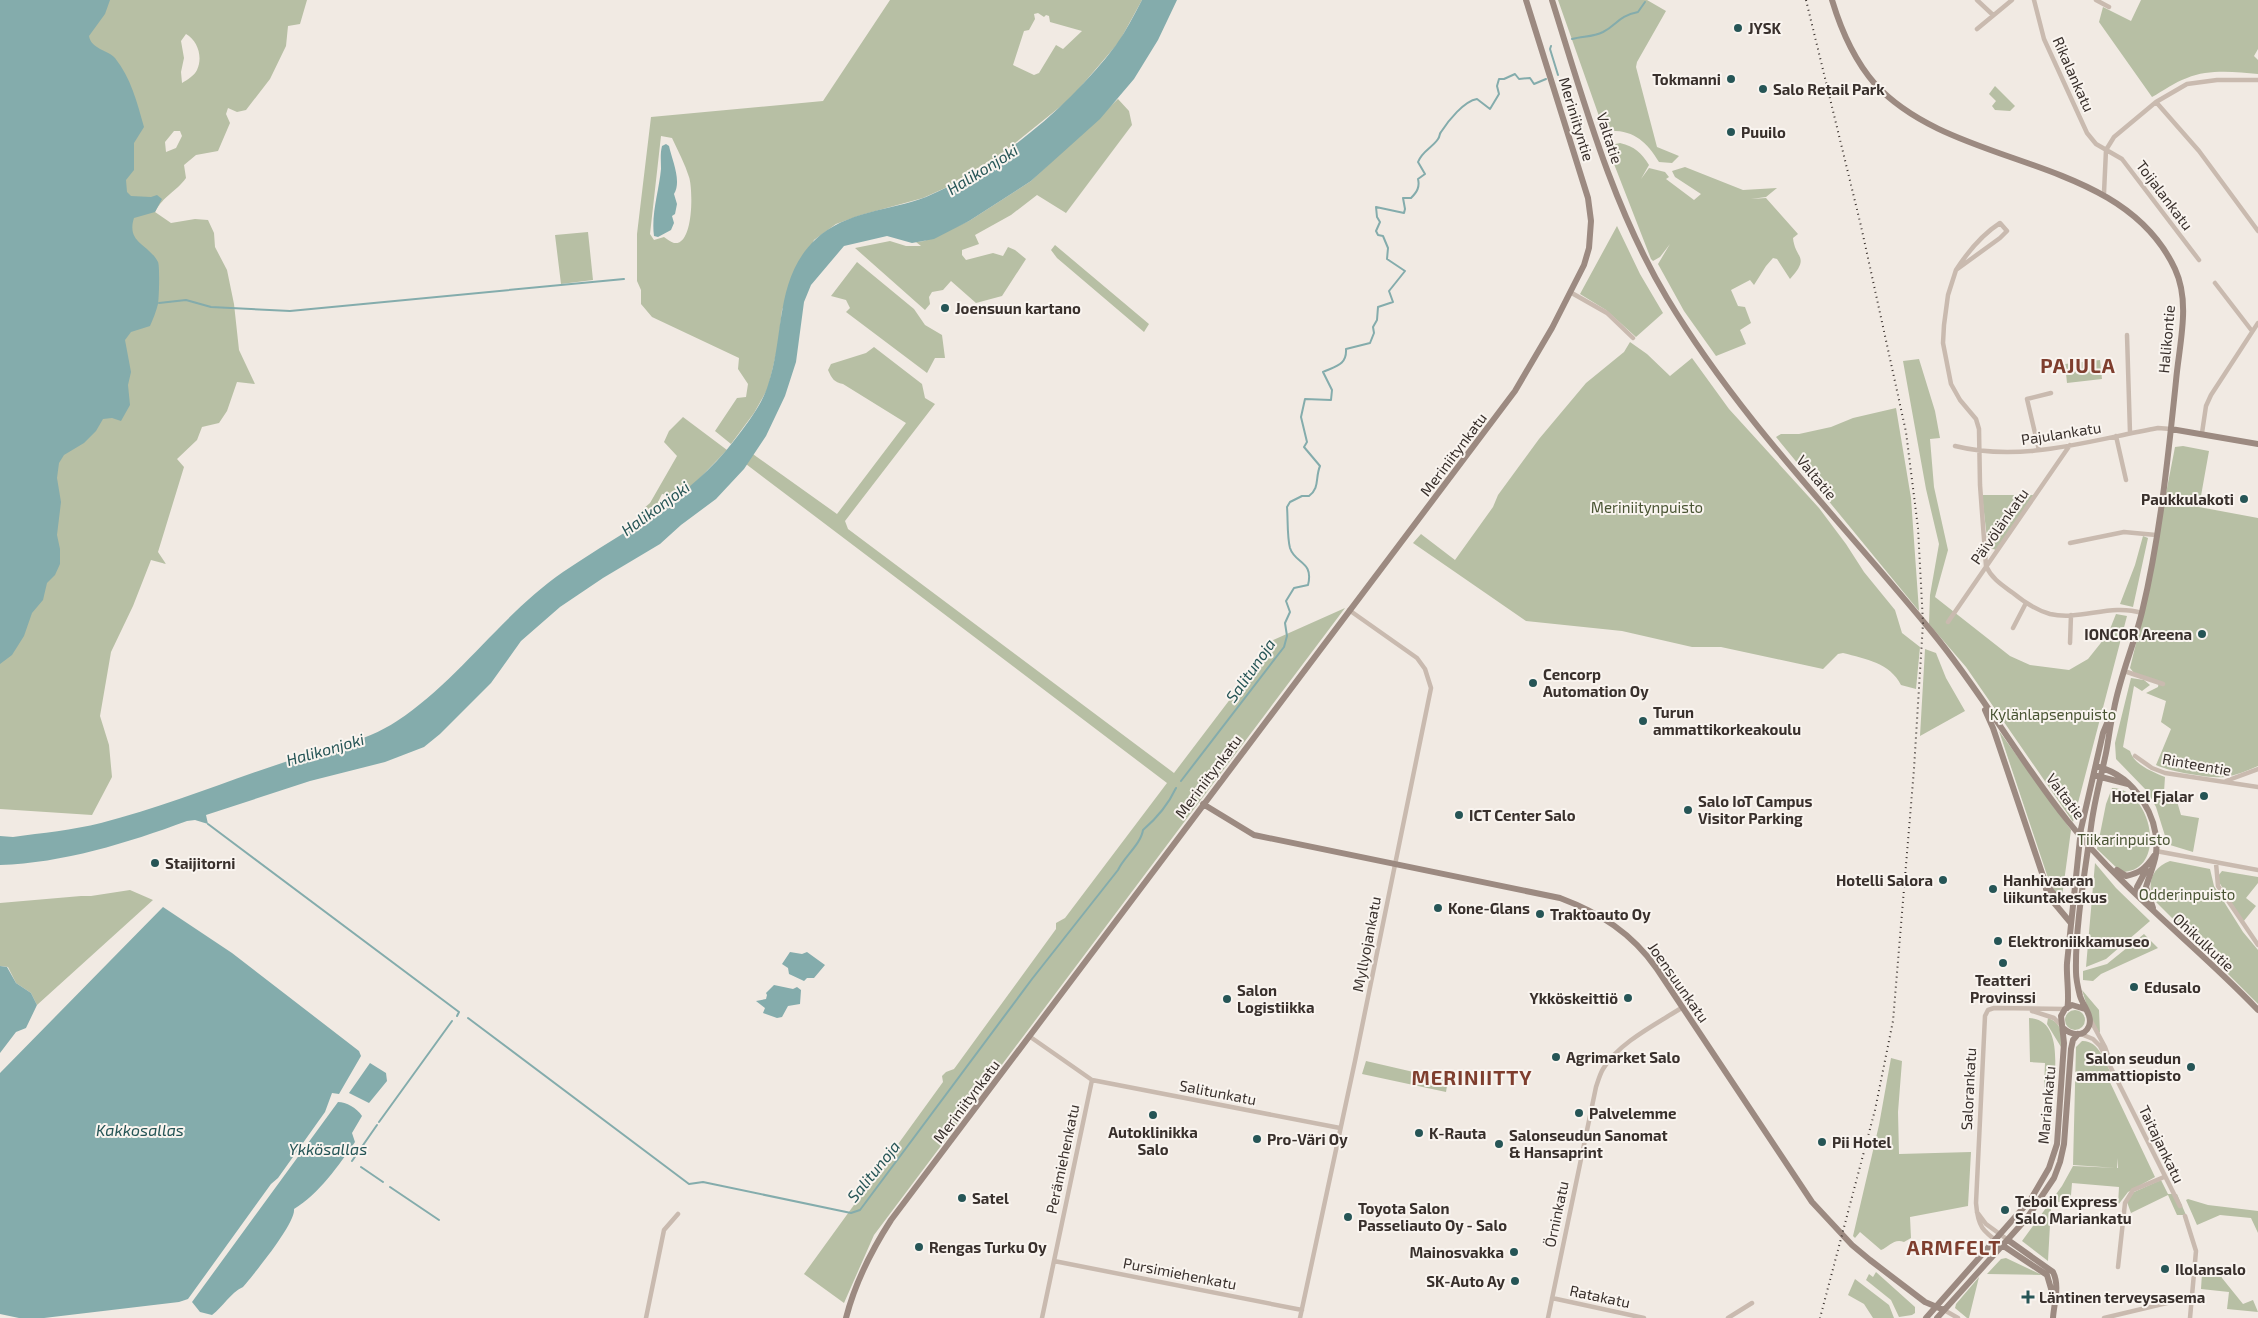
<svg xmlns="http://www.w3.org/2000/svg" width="2258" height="1318" font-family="'Exo 2',sans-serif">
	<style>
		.green { fill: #b7bfa4; fill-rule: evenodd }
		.water { fill: #84acac }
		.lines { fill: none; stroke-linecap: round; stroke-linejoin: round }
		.stream { stroke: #84acac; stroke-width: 2 }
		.street { stroke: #c9baaf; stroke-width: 4.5 }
		.secondary { stroke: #9c8a81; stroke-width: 6 }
		.rail { stroke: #39302c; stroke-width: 2; stroke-dasharray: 1 4; stroke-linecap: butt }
		.poi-dot { fill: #265556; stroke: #f9f4ef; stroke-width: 2 }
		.labels { text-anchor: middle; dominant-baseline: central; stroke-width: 4; stroke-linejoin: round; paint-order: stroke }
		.poi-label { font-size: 15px; font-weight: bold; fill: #39302c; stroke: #f9f4ef; text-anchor: start }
		.street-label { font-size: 15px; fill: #39302c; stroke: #f9f4ef }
		.park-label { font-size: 15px; fill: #495433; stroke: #f9f4ef }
		.water-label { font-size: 16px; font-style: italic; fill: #265556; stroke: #f9f4ef }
		.district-label { font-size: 20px; font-weight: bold; letter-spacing: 1px; fill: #7f3e2e; stroke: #f9f4ef }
	</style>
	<rect width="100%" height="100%" fill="#f1eae3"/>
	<path class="green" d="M0,0H307L300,24L288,26L286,46L270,79L246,110L237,112L228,108L226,114L230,123L218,151L196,155L184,165L186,178C175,193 164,195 155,212L171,223L195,219L208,220L214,233L215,247L227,270L234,304L239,350L255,384L237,382L227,411L219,423L202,427L197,440L177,459L184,467L158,552L166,564L151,560L133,606L111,652L100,716L109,745L112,777L92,815L0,809ZM186,34C198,41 203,57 197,70C195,75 187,80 182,83L181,72L184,58L181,41ZM174,131H180L182,136L176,148L166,152L165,142Z
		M890,0H1142L1119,42L1071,98L1000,155L945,188L923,198L861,215L836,224L814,240L782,310L778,346L768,388L754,413L731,444L715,431L737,398L746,397L748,384L738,369L739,358L652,317L641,304V290L637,281V234L651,117L823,101ZM1038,13L1044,17L1046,15L1049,16L1050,22L1082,31L1063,49L1056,45L1039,73L1034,75L1013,65L1024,31L1029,30L1035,19L1034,14ZM661,136L672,138C678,151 685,164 689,177C693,188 694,246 674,243C671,242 667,239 664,237L654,240L650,234Z
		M1558,0H1647L1666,11L1637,62L1636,67L1657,147L1679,156L1672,163L1659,162C1646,141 1633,129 1606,131L1600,119Z
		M2141,0H2258V49L2254,56L2258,60V74C2235,72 2209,69 2187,78C2175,82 2163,91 2152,97L2099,22L2103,7L2131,21Z
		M1995,86L2015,106L2010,111L1995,110L1992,106L1996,101L1989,94Z
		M1118,99L1129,111L1132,125L1066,213L1037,195L1011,215L975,235L979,244L962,250V255L966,260L993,253L1003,256L1008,247L1015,250L1026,259L1002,296L976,303L951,281L943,290L932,292L929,297L930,304L925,310L855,248L890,241L906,246H921L916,242L924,241L969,221L1031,181Z
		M1620,143C1635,147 1641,152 1649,165L1641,179L1649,168L1665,172L1669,177L1666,179L1694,200L1701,194L1675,177L1672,171L1685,167L1743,190L1777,188L1766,197L1751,199L1766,198L1798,234L1793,238C1795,259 1811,256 1790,279L1777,259L1773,258L1766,266L1754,285L1750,280L1731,290L1738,306L1745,307L1751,323L1740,330L1746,344L1716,356L1684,311L1658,264L1670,244L1660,257L1653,261L1651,259L1607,146Z
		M1617,226L1640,274L1663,313L1636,337L1606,310L1580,294Z
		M588,232L593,280L561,284L555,235Z
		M1055,245L1149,324L1144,332L1057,258L1051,250Z
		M857,262L914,309L925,325L942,335L945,358H935L927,373L846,312L850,308L846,300L831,296Z
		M1630,342L1647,354L1670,376L1692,358L1729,409L1819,508L1846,544L1864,572L1895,610L1902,633L1920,647L1916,689L1901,685C1890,663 1866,659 1843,653L1838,654L1823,669L1721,647H1692L1622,631L1526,621L1413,543L1421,534L1455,560L1493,507L1498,495L1539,439L1586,383L1624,352Z
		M874,347L922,384L925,398L935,404L845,521L848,529L1174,773L1269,648L1271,641L1345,608L874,1235L844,1303L804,1274L943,1082L942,1076L946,1072L954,1069L1056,929V923L1065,918L1167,783L742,461L750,452L837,514L906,423L843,384C834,382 832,379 828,370L831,364L866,353Z
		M1919,359L1935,411L1940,438L1930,439L1934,487L1948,550L1935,597L2010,656L2030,665L2069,670L2088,659L2108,634L2116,614L2127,616L2073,822L1966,667L1929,624L1930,595L1939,544L1926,489L1903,361Z
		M2100,360L2102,379L2067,383L2065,364Z
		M1896,408L1911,498L1919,611L1776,437L1781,434H1799L1831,427L1853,418Z
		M683,417L727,450L697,481L679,496L662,494L655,508L639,518L636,515L650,503L677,456L664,442L669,431Z
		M2183,446L2209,451L2199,507L2258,518V766C2247,771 2236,775 2225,777C2212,779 2167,771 2156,765L2171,729L2161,722L2166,701L2146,693L2158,687L2159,681L2134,673L2130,668L2140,627L2175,447Z
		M1982,495H2035L1996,550L1988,547Z
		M2143,536L2148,538L2133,607L2120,604L2135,565Z
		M1925,649L1936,653L1946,678L1965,711L1920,736Z
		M2131,678L2144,680L2150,685L2142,691L2134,686L2123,747L2130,751C2134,765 2153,772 2165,777L2164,792L2167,797L2176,798L2181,815L2199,818L2193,852L2170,845L2166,839L2156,807L2147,791L2116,759L2115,743Z
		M1999,731L2071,830L2062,897L2055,892L2049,881Z
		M2112,788C2152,788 2169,872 2121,872L2097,849L2106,804Z
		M2170,861L2210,869L2214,886L2243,932L2258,950V1004L2153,899C2147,882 2152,868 2170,861Z
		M2095,863L2116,888L2150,921L2106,959L2086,967Z
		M2222,871L2258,877V883L2246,898L2256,906L2243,922L2219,882L2218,876Z
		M130,890L153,900L37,1005L31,993L16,983L8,967L0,966V903L81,896H91Z
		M2144,934L2158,948L2101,974L2093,981L2083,980V971L2107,964Z
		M2082,990L2099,1010L2100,1033L2093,1025Z
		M2065 1020a10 10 0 1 1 20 0a10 10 0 1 1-20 0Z
		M2029,1018C2062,1019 2055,1067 2054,1088H2044L2045,1063L2030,1062Z
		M2048,1018C2063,1023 2061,1034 2061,1047L2047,1024Z
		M2082,1041C2098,1040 2105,1061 2111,1073L2107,1076L2155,1177L2128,1192L2118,1205L2119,1187L2072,1183L2070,1207L2065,1202H2056L2055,1206H2051L2048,1261L2022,1241L2062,1186L2073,1166L2118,1168V1158L2117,1168L2073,1165L2076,1047Z
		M1891,1058L1902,1061L1898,1112L1899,1154L1971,1152L1968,1206L1910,1217L1911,1238L1904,1242C1894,1238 1889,1247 1881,1250L1860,1232L1855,1238L1853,1236L1879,1125Z
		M1366,1061L1448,1080L1446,1092L1362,1074Z
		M2161,1180L2168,1194H2177L2186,1215H2177L2168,1195L2131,1213L2127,1202L2134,1192Z
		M2188,1199L2208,1205L2258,1211V1233L2251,1218L2220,1215L2197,1225L2186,1200Z
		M2006,1258L2042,1275L1987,1274L2001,1259Z
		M2216,1266L2222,1278L2243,1304L2253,1300L2258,1312L2227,1309L2229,1292L2201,1289L2202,1273Z
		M1876,1272L1915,1307V1313L1912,1315L1899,1317L1891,1300L1866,1280L1869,1274L1873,1277Z
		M1979,1277L1969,1318H1967L1955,1308L1956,1304Z
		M1855,1279L1889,1305L1894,1318H1873L1864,1304L1848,1295Z"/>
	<path class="water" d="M0,0H110L105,14L89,36C91,49 108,50 115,58C131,78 137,102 144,127L134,143V170L126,180L127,192L131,196L151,197L157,195L162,199L155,212L134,218C126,243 149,244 158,262C160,266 159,299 158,304C156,312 153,319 150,326L131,332L125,340L131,372L128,385L130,405L121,421L112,418L103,419L96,431L84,443L64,455L59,463L57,478L61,502L57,535L60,549V564L55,575L47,583L43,600L32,613L24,636L12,655L0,664Z
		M1142,0H1177L1158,40L1134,79L1100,119L1031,181L969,221L934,239L912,243L887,236L844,246L811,285L804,302L796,362L785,396L766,436L744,469L716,499L681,525L660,544L603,578L560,607L521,641L491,683L440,734L424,747L385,762L310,781L206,815L208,824L195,820L187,821C127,843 63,863 0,865V836L13,837C42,833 73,830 101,823C164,807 224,782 285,762C322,750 364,743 397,721C459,680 501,615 563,572C622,532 688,500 733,442C746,425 762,405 768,385C785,336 774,278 816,239C846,211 889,211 926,197C996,168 1071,105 1116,45C1126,31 1134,15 1142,0Z
		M666,144L669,146C672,160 682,181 674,194L677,204L675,214L672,216L674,223L671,230L658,237L654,236C651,214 659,191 661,169C661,161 660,154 662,146Z
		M163,907L232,953L359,1051L361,1056L339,1094L332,1093L325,1112L278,1178L271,1184L188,1299L179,1302L44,1318H19L0,1314V1073Z
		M790,952L802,954L807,952L825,965L814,978H807L804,981L789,974L788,968L782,964Z
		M0,966L7,967L16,983L31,993L37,1005L26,1028L16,1032L0,1053Z
		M774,985L793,989L797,987L801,990L800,1004L788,1006L782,1017L777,1018L763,1013L765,1008L756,1001L766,999L767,995L766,993Z
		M370,1063L386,1073L387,1081L369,1103L349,1093Z
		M338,1102C346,1102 357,1108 362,1116L352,1133L355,1142C339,1165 319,1194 294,1209C296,1223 254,1274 243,1287C230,1293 223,1307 212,1315L200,1312L192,1302Z"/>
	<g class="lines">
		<path class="stream" d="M1572,39C1583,36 1593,37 1603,32C1618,24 1618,16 1638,12L1645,2
			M1551,46L1550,49L1558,75
			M159,303L186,300L211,307L290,311L624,279
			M1181,781L1284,647L1287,636L1285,623L1290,612L1286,601L1294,588L1308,585C1314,561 1295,564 1290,548C1287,537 1288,519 1287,507L1290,502L1302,496H1309C1320,488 1315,478 1320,466L1304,447L1307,442L1301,417L1305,399L1331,400L1332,390L1323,372C1336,366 1347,365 1346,349L1370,343L1374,333L1373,327L1377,320L1378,307L1393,302L1389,291L1405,271L1387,259L1388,248L1383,236L1378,235L1376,231L1380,222L1377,217L1376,207L1404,213L1405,209L1403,198H1411C1417,192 1420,187 1418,179L1425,174L1418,162C1422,151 1432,148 1438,139C1440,137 1439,134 1441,132C1448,121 1464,101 1477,99L1490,109L1499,94L1497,86L1499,79H1504L1515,74L1519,79L1530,78L1534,84L1546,79
			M208,824L459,1012L457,1016
			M468,1018L689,1184L703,1182L851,1213L860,1210L1032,979L1118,870C1124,857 1141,844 1143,830C1157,818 1168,805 1176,788
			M379,1122L452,1021
			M352,1161L377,1125
			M361,1167L383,1182
			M390,1187L439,1220"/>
		<path class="street" d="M1977,0L1993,15
			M2034,0L2044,39L2087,133L2096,144L2122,159L2199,260
			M2096,0L2109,7
			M1977,29L2012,0
			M2156,102L2199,151L2258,231
			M2104,193L2106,150L2114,137L2156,102L2187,84L2217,80H2258
			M1956,270C1967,253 1983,234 2000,223L2007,231L2000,238L1956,270L1948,295L1944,325L1943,343L1951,384L1960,400L1976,419L1979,429L1980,485L1986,566C1992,579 2002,585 2013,593C2024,602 2036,610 2050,614C2081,621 2110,603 2142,613
			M2215,283L2252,331
			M1570,292L1607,313L1633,338
			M2127,335L2130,433
			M2202,433L2206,406L2211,395L2258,323
			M2116,436L2126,480
			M1955,446C2023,463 2091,440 2158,428L2171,429
			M2039,450L2027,399L2051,393
			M2070,543L2124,532L2156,535
			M1948,622L2070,445
			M2013,628L2026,603
			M2070,643L2071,615
			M2124,671L2163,684
			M2135,756L2152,768L2165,773L2258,787
			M2226,781L2258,769
			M2156,851L2258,870
			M2216,863L2218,886L2258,945
			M2032,1011L2054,1018L2061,1025
			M2091,1021L2105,1047L2110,1061
			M2081,1034L2093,1039L2100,1046L2180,1206
			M1029,1036L1092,1080L1042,1318
			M1092,1080L1340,1128
			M1977,1212L1986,1224L2008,1240
			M2185,1216L2196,1251L2190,1318
			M2002,1245C1983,1231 1978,1228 1976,1203L1985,1016L1988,1010L1994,1008L2065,1009
			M1054,1261L1302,1310
			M2118,1267L2125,1203L2133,1190L2164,1177
			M1552,1298L1644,1318
			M1944,1310L1958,1318
			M646,1318L664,1230L678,1214
			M1300,1318L1355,1061L1431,688L1425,669L1417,658L1349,610
			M1548,1318L1596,1087C1598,1081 1600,1074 1603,1069C1618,1043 1658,1023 1683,1007
			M1728,1318L1752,1303
			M2104,1318L2192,1297"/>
		<path class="secondary" d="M1552,0C1584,102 1612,206 1667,298C1740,420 1842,522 1932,632C1981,691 2019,760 2067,820C2123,891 2196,945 2258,1010
			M1832,0C1841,30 1854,60 1875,84C1955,171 2121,153 2175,269C2191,303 2179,345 2176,381C2168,458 2160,537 2142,612C2134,645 2120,676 2114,709C2110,724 2109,738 2106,753C2101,777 2094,802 2091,827C2085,873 2075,926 2076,972C2076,980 2078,988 2080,996C2083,1006 2093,1016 2089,1026C2084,1038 2071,1035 2063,1028
			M2171,429L2258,444
			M1985,710L1993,728L2043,876C2049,887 2052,896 2064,901L2073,897
			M2099,767C2135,777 2160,817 2156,854C2154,866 2149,876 2146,887L2153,908
			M2097,776L2128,784
			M1203,804L1254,835L1560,898C1600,913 1632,933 1657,969L1812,1202L1852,1245L1870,1260L1925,1302L1944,1310
			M2117,870L2126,876C2140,873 2146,868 2154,856
			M2046,889L2050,898L2070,922
			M2139,895L2137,887L2146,870
			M2067,1008C2070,1001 2066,974 2067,963L2081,829L2103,733L2110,716
			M2008,1240L2053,1272C2060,1286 2054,1303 2053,1318
			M2002,1245L2047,1275L2054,1299
			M846,1318C855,1283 871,1251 891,1220L1515,391L1552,328L1584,265L1589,248L1591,221L1588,198L1526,0
			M1926,1318L2031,1199L2049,1168L2057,1144L2064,1043L2061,1016L2065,1009L2072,1005L2085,1009
			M1937,1318L2027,1218L2054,1178L2060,1162L2064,1144L2071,1049L2073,1040L2078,1034"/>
		<path class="rail" d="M1806,0L1861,226L1906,432L1918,528L1923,623L1914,769L1893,1021L1875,1110L1820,1318"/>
	</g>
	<g class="poi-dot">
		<circle cx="1738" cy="28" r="5"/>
		<circle cx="1731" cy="79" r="5"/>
		<circle cx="1763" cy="89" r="5"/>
		<circle cx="1731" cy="132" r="5"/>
		<circle cx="945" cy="308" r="5"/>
		<circle cx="2244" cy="499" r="5"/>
		<circle cx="2202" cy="634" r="5"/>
		<circle cx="1533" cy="683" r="5"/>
		<circle cx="1643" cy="721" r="5"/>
		<circle cx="2204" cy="796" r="5"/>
		<circle cx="1688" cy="810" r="5"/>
		<circle cx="1459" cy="815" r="5"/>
		<circle cx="155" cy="863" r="5"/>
		<circle cx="1943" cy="880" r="5"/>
		<circle cx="1993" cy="889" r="5"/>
		<circle cx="1438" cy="908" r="5"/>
		<circle cx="1540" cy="914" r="5"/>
		<circle cx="1998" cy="941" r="5"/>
		<circle cx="2003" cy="963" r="5"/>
		<circle cx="2134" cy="987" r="5"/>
		<circle cx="1628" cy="998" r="5"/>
		<circle cx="1227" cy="999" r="5"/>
		<circle cx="1556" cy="1057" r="5"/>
		<circle cx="2191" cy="1067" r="5"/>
		<circle cx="1579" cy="1113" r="5"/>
		<circle cx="1153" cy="1115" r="5"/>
		<circle cx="1419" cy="1133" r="5"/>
		<circle cx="1257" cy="1139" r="5"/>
		<circle cx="1822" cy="1142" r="5"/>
		<circle cx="1499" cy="1144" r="5"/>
		<circle cx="962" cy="1198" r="5"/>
		<circle cx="2005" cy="1210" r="5"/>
		<circle cx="1348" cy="1217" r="5"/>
		<circle cx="919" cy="1247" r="5"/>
		<circle cx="1514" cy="1252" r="5"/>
		<circle cx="2165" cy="1269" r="5"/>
		<circle cx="1515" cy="1281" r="5"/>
		<path d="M2025.5 1289.5h5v5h5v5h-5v5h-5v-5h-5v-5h5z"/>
	</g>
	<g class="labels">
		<g class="poi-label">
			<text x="1748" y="28">JYSK</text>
			<text x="1721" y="79" text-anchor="end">Tokmanni</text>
			<text x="1773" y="89">Salo Retail Park</text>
			<text x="1741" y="132">Puuilo</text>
			<text x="955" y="308">Joensuun kartano</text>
			<text x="2234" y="499" text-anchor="end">Paukkulakoti</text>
			<text x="2192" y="634" text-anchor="end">IONCOR Areena</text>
			<text x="1543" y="674">Cencorp<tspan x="1543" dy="17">Automation Oy</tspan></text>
			<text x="1653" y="712">Turun<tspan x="1653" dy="17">ammattikorkeakoulu</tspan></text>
			<text x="2194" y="796" text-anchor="end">Hotel Fjalar</text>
			<text x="1698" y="801">Salo IoT Campus<tspan x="1698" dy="17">Visitor Parking</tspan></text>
			<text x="1469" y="815">ICT Center Salo</text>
			<text x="165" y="863">Staijitorni</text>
			<text x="1933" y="880" text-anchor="end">Hotelli Salora</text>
			<text x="2003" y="880">Hanhivaaran<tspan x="2003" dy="17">liikuntakeskus</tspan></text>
			<text x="1448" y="908">Kone-Glans</text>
			<text x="1550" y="914">Traktoauto Oy</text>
			<text x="2008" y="941">Elektroniikkamuseo</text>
			<text x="2003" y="980" text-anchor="middle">Teatteri<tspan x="2003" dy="17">Provinssi</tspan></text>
			<text x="2144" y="987">Edusalo</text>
			<text x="1237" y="990">Salon<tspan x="1237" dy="17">Logistiikka</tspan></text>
			<text x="1618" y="998" text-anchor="end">Ykköskeittiö</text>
			<text x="1566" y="1057">Agrimarket Salo</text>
			<text x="2181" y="1058" text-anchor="end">Salon seudun<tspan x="2181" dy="17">ammattiopisto</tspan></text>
			<text x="1589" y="1113">Palvelemme</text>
			<text x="1153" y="1132" text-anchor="middle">Autoklinikka<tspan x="1153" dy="17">Salo</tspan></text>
			<text x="1429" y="1133">K-Rauta</text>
			<text x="1509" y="1135">Salonseudun Sanomat<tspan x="1509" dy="17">&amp; Hansaprint</tspan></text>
			<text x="1267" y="1139">Pro-Väri Oy</text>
			<text x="1832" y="1142">Pii Hotel</text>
			<text x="972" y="1198">Satel</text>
			<text x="2015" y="1201">Teboil Express<tspan x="2015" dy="17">Salo Mariankatu</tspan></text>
			<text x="1358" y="1208">Toyota Salon<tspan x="1358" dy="17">Passeliauto Oy - Salo</tspan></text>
			<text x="929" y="1247">Rengas Turku Oy</text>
			<text x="1504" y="1252" text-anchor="end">Mainosvakka</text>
			<text x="2175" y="1269">Ilolansalo</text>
			<text x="1505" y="1281" text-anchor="end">SK-Auto Ay</text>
			<text x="2039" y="1297">Läntinen terveysasema</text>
		</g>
		<g class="street-label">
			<text transform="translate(2074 74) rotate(66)">Rikalankatu</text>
			<text transform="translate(1577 119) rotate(73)">Meriniityntie</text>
			<text transform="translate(1610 138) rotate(72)">Valtatie</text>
			<text transform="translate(2165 195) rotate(53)">Toijalankatu</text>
			<text transform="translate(2166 339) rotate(-85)">Halikontie</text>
			<text transform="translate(2061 433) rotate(-9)">Pajulankatu</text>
			<text transform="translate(1453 454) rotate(-53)">Meriniitynkatu</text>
			<text transform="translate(1817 477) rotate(50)">Valtatie</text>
			<text transform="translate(1999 526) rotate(-55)">Päivölänkatu</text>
			<text transform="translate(2197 764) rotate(10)">Rinteentie</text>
			<text transform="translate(1208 776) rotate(-53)">Meriniitynkatu</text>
			<text transform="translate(2066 796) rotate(53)">Valtatie</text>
			<text transform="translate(2204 942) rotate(43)">Ohikulkutie</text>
			<text transform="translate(1366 944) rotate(-79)">Myllyojankatu</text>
			<text transform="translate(1679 982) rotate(55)">Joensuunkatu</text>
			<text transform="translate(1968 1089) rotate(-87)">Salorankatu</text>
			<text transform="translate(1218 1092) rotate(11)">Salitunkatu</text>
			<text transform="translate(966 1101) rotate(-53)">Meriniitynkatu</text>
			<text transform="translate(2046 1105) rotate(-85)">Mariankatu</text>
			<text transform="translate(2162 1144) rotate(64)">Taitajankatu</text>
			<text transform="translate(1062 1159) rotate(-78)">Perämiehenkatu</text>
			<text transform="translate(1556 1214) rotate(-78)">Örninkatu</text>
			<text transform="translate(1180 1273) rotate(11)">Pursimiehenkatu</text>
			<text transform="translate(1600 1296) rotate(12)">Ratakatu</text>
		</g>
		<g class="park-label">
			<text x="1647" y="507">Meriniitynpuisto</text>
			<text x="2053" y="714">Kylänlapsenpuisto</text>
			<text x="2124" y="839">Tiikarinpuisto</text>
			<text x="2187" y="894">Odderinpuisto</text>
		</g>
		<g class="water-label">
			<text transform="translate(982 169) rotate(-32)">Halikonjoki</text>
			<text transform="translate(655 508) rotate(-36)">Halikonjoki</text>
			<text transform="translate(1250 670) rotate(-55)">Salitunoja</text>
			<text transform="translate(325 749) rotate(-16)">Halikonjoki</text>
			<text x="140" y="1129">Kakkosallas</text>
			<text x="328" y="1148">Ykkösallas</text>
			<text transform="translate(873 1171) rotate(-51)">Salitunoja</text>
		</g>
		<g class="district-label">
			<text x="2078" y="365">PAJULA</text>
			<text x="1472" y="1077">MERINIITTY</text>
			<text x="1954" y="1247">ARMFELT</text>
		</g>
	</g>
</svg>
